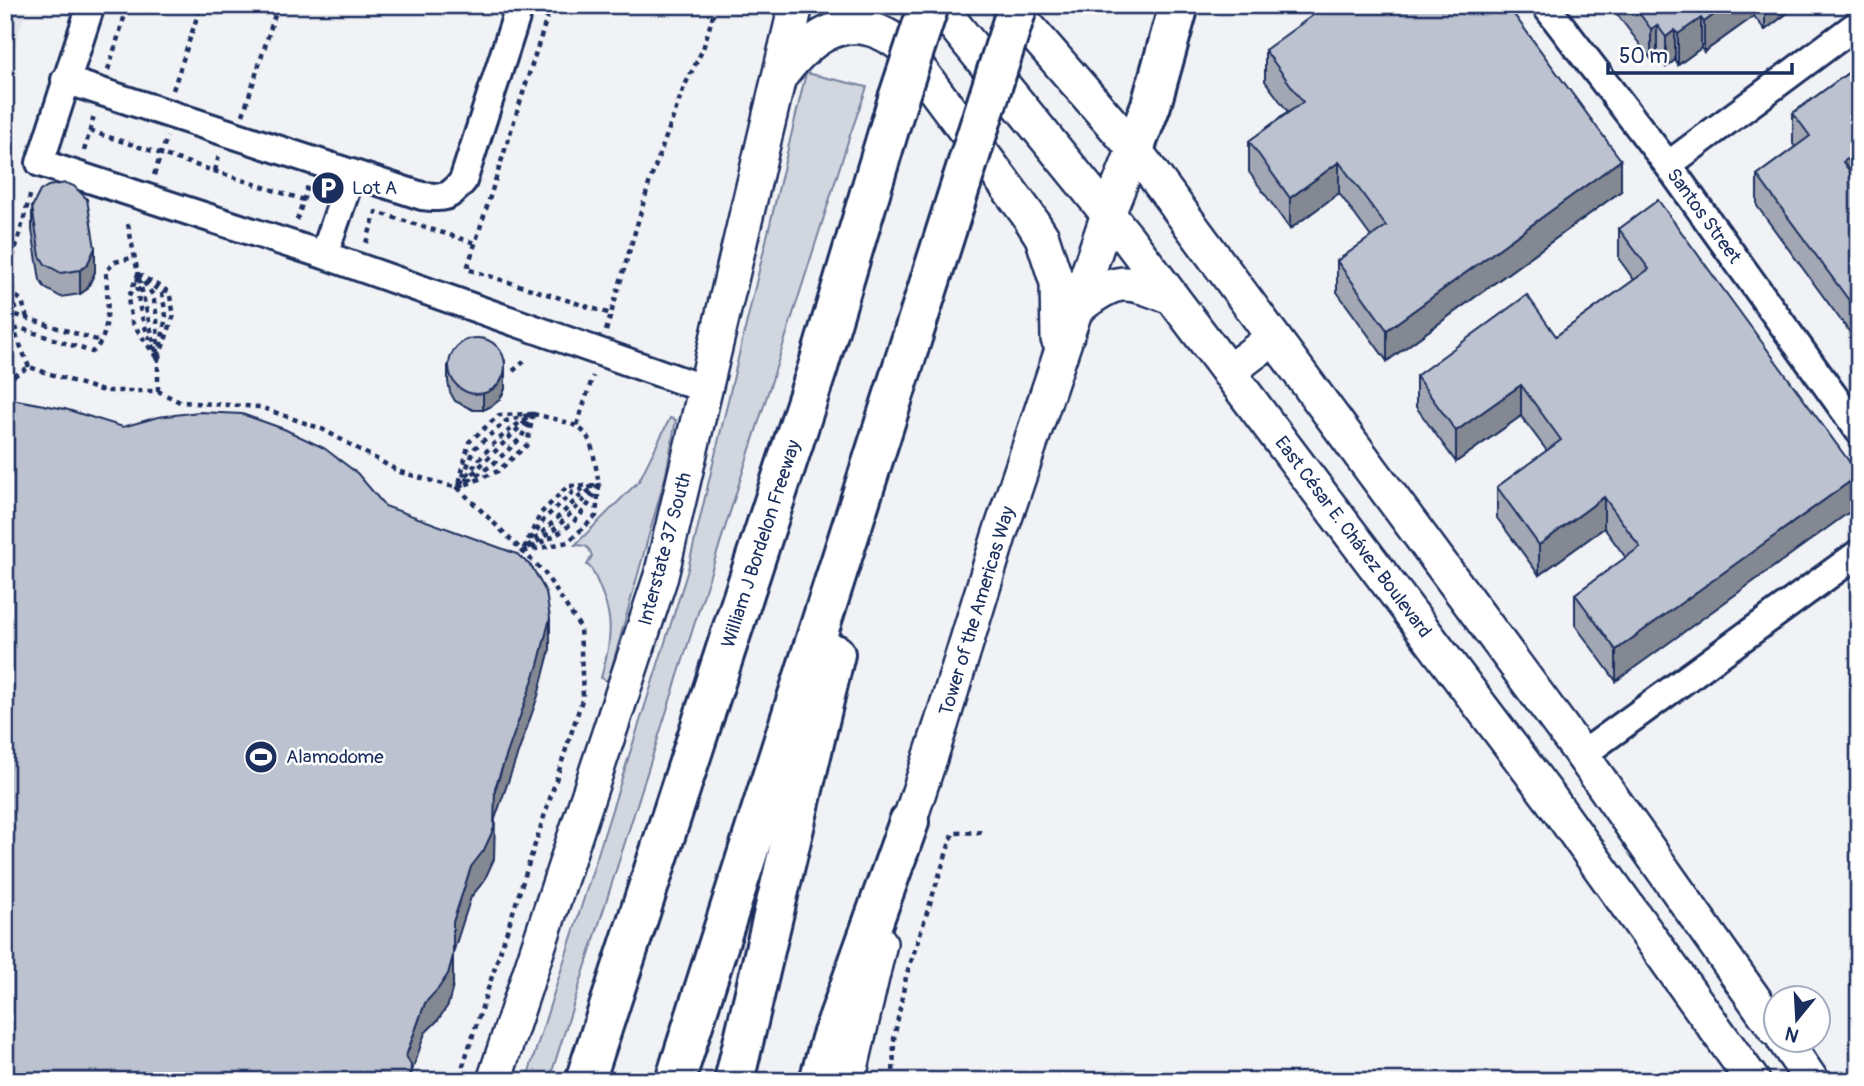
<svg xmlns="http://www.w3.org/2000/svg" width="1864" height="1086" font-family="Pangolin,sans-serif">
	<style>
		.built { fill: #e1e4ea }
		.green { fill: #d2d6df; stroke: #76829e; stroke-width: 2 }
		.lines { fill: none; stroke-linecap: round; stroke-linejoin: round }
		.minor-casing { stroke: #1b2f5e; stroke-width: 32 }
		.major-casing { stroke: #1b2f5e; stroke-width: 38 }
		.highway-casing { stroke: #1b2f5e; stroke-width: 44 }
		.path { stroke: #1b2f5e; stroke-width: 4.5; stroke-dasharray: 5 5; stroke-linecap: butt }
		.minor { stroke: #fff; stroke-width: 26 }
		.major { stroke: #fff; stroke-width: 33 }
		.highway { stroke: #fff; stroke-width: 38 }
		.highway-bridge-casing { stroke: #1b2f5e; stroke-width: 44; stroke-linecap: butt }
		.highway-bridge { stroke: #fff; stroke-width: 38 }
		.wall { fill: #a2a7b3; stroke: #1b2f5e; stroke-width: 2 }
		.shaded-wall { fill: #848892; stroke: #1b2f5e; stroke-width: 2 }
		.building { fill: #bcc2d0; stroke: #1b2f5e; stroke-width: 2 }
		.labels { text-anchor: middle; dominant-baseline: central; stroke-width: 5; stroke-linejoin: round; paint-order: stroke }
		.poi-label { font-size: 19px; fill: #1b2f5e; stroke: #fff; text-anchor: start }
		.street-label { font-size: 19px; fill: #1b2f5e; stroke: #fff }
	</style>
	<rect width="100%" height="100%" fill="#f1f2f5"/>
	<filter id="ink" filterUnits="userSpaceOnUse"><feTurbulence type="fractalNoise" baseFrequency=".0143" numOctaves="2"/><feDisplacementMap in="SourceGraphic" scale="14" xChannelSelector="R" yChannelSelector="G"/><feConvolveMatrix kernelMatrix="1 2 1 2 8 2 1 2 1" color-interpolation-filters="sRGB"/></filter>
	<g filter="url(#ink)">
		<path class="built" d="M5,5H28L5,74Z"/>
		<path class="green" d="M806,73L867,87L850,135L549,1081H526L687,573Z
			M670,418L676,420L666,474L608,681L601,678C614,630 614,614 591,568L587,565L592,556C589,546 585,545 575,545L639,481Z"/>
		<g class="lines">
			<defs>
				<path id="minor" d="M91,5L40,163L324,255L705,389
					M1545,5L1668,165L1859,431
					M65,80L422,196C445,198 448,199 463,181L520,5
					M1668,165L1859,23
					M324,255L352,173
					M1582,755L1859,553"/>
				<path id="major" d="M938,5L1129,240L1550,798L1753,1081
					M1009,5L1134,149L1161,185L1582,755L1776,1030
					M782,74C815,31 854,8 902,46L1028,215L1042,237L1057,283L1058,339
					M1078,308C1117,276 1126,280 1171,297
					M1228,372L1273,338
					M903,847L909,822L941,725L999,536L1108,214L1134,149
					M1784,1040L1812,1081
					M494,1081L661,576L796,5
					M848,1081L880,943"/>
				<path id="highway" d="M1134,149L1151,105L1179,5
					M585,1081L818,367L898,99
					M675,1081L962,181
					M734,1081L835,654
					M819,1081L831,1039L909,822"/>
			</defs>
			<use href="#minor" class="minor-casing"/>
			<use href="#major" class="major-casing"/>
			<use href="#highway" class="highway-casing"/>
			<path class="path" d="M551,5L467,269L611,314
				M108,70L128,5
				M173,90L201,5
				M243,115L278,5
				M90,131L304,200
				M84,151L94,116
				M215,171L219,155
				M154,175L167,137
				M297,220L308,185
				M128,224L138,274
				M366,243L376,212L475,243
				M138,274L169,292L174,315L158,360L132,322L128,299Z
				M138,274L162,293L166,316L158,360C145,328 136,309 138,274Z
				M138,274L153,295L157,318L158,360Z
				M5,301L16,308V315L100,341
				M27,318L22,301L5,287L31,192
				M606,331L649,184L684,87L703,49L716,5
				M29,367L14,330L20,328L92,352C113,336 107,295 106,271L115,262L135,257
				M513,371L527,359
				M5,381L29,367L103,391H158L180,402L260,407L322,429L400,472L458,488L544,572L580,627L583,697L458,1081
				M158,391V360
				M533,414L527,445L498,471L458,488L469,442L499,415Z
				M533,414L521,438L492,465L458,488L475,448L506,421Z
				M533,414L458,488C482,453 498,436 533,414Z
				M533,414C592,427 589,427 599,485
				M577,425L593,376
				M599,485L596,516L568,542L522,552L541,513L568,486Z
				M599,485C580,525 560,534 522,552L545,518L573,492Z
				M599,485L555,529L522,552L579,497Z
				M893,1081L894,1039L906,977L953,833L986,832"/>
			<use href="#minor" class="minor"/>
			<use href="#major" class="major"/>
			<use href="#highway" class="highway"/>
			<defs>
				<path id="highway-bridge" d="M898,99L929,5
					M962,181L1018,5"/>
			</defs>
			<use href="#highway-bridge" class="highway-bridge-casing"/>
			<use href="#highway-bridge" class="highway-bridge"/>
		</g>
		<path class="wall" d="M1610,5H1798L1765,30L1754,16L1704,52L1701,48L1678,65L1675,60L1666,67L1657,55L1651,59Z
			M1265,50L1621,191L1387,361L1337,292V261L1371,237L1339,193L1290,229L1249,172V141L1288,112L1265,81Z
			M1859,65V181L1858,182L1859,184V345L1757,206V175L1795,147L1793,144V113Z
			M32,207L95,272L87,289L80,294L61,297L45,288L40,280L32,230Z
			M1619,229L1859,474L1616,681L1575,625V594L1626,558L1604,528L1539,575L1497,518V487L1547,451L1521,416L1456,462L1416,407V376L1556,336L1634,280L1619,259Z
			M448,366L505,378V389L500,399L492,406L483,410H473L455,401L450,392L448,382Z"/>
		<path class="shaded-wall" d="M1727,5H1754V16L1704,52V22Z
			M1765,5H1798L1765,30Z
			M1701,18V48L1678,65V34Z
			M1657,25V55L1651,59V29Z
			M1675,30V60L1666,67V37Z
			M1859,151V181L1843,193V162Z
			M1621,160V191L1387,361V330Z
			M1339,162V193L1290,229V198Z
			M95,248V272L87,289L80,294V270Z
			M505,362V389L500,399L492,406L483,410V394Z
			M1521,385V416L1456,462V431Z
			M1859,475V505L1616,681V650Z
			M1604,497V528L1539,575V545Z
			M550,618V649L538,696L495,819L494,859L484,881L471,897L453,953V922Z
			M453,956V986L448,1005L438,1020L425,1033L411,1074L410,1081L406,1056L425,1003Z"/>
		<path class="building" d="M1327,5H1507L1621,160L1387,330L1337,261L1386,226L1339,162L1290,198L1249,141L1303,102L1265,50Z
			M1633,5H1727L1704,22L1701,18L1678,34L1675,30L1666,37L1657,25L1651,29Z
			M1859,65V151L1843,162L1859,184V314L1757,175L1810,136L1793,113Z
			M66,183L74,186L87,199L95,248L87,265L80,270L61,273L45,264L40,256L32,207L40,191L48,186Z
			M1658,200L1859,475L1616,650L1575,594L1640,547L1604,497L1539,545L1497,487L1561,440L1521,385L1456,431L1416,376L1527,295L1556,336L1649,269L1619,229Z
			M449 366a28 28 0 1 1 56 0a28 28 0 1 1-56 0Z
			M12,399L65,409L123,427L158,417L199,412L242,414L284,429L324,448L357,473L385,506L517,554L532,567L546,592L550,618L538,665L495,788L494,828L484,850L471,867L453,922V956L448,974L438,989L425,1003L406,1056L411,1065L410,1081H5V401Z"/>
	</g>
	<defs>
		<symbol id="parking-disc" viewBox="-11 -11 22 22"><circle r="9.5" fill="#1b2f5e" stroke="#fff"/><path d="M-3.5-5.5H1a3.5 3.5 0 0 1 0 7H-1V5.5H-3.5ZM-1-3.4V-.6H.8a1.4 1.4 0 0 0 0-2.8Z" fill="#fff"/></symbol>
		<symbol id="stadium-disc" viewBox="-11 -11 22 22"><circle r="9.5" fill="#1b2f5e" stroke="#fff"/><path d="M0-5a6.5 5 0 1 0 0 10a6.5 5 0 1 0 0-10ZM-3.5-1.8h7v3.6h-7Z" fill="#fff"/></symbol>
	</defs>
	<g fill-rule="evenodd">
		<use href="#parking-disc" x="309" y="169" width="38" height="38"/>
		<use href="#stadium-disc" x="242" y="738" width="38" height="38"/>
	</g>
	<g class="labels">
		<g class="poi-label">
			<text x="352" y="188">Lot A</text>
			<text x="286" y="757">Alamodome</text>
		</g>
		<g class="street-label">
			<text transform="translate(1704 216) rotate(54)">Santos Street</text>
			<text transform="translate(1353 537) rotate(53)">East César E. Chávez Boulevard</text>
			<text transform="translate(761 544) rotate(-72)">William J Bordelon Freeway</text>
			<text transform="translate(665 549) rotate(-75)">Interstate 37 South</text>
			<text transform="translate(977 611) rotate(-73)">Tower of the Americas Way</text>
		</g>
	</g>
	<rect width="1864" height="1086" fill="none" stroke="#fff" stroke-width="28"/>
	<rect x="14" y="14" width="1836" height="1058" fill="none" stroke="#1b2f5e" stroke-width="2.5" filter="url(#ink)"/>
	<g transform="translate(1797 1019) rotate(198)"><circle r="33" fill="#ffffff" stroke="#a4acbf" stroke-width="2"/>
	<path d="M0-5L12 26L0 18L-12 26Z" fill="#1b2f5e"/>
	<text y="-10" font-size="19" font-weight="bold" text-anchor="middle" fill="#1b2f5e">N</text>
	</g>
	<path d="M1608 63v10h184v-10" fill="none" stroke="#1b2f5e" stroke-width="3.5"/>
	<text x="1619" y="63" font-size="21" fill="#1b2f5e" stroke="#ffffff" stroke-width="5" paint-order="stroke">50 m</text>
</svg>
